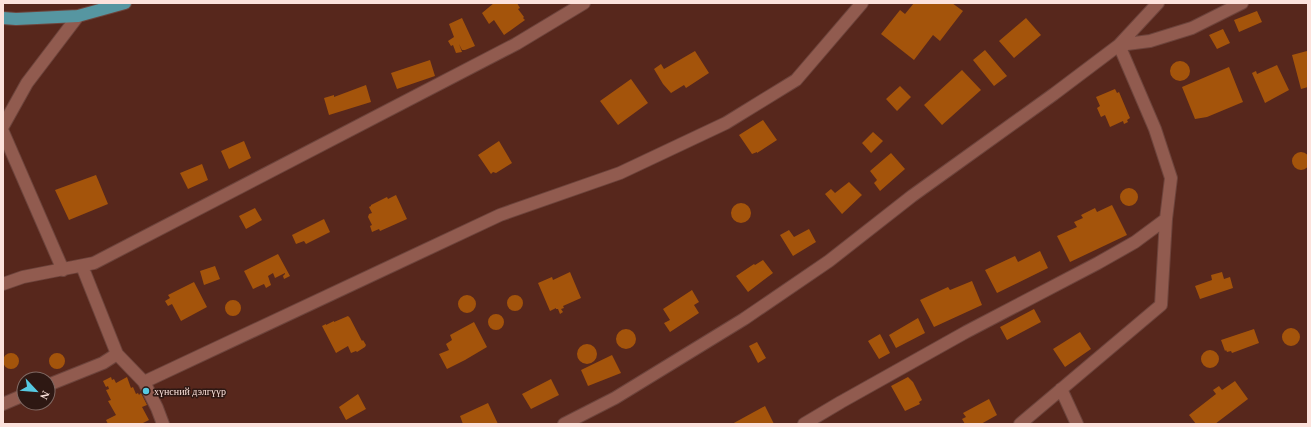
<svg xmlns="http://www.w3.org/2000/svg" width="1311" height="427" font-family="Georgia,serif">
	<style>
		.building { fill: #a4540b }
		.lines { fill: none; stroke-linecap: round; stroke-linejoin: round }
		.minor-casing { stroke: #6d443c; stroke-width: 14 }
		.major-casing { stroke: #6d443c; stroke-width: 14 }
		.minor { stroke: #915b4f; stroke-width: 12 }
		.major { stroke: #5696a1; stroke-width: 12 }
		.poi-dot { fill: #56c9e1; stroke: #2e1813; stroke-width: 1.5 }
		.labels { text-anchor: middle; dominant-baseline: central; stroke-width: 3; stroke-linejoin: round; paint-order: stroke }
		.poi-label { font-size: 10px; fill: #fce2dc; stroke: #2e1813; text-anchor: start }
	</style>
	<rect width="100%" height="100%" fill="#57271c"/>
	<path class="building" d="M494,3H517L520,8L518,9L524,17L523,18L525,20L504,35L494,20L489,24L482,13Z
		M914,3H952L963,11L940,41L933,35L914,60L881,34L900,10L905,14Z
		M1257,11L1262,22L1239,32L1234,20Z
		M462,18L475,46L465,50H462L459,44L462,52L456,53L453,45L451,46L448,41L454,37L449,24Z
		M1026,18L1041,35L1014,58L999,41Z
		M1223,29L1230,43L1217,49L1209,35Z
		M985,50L1007,76L994,86L973,60Z
		M695,51L709,73L686,88L684,85L671,93L663,84L654,69L661,64L664,69Z
		M1307,51L1308,57V87L1301,89L1292,55Z
		M430,60L435,76L397,89L391,73Z
		M1170 71a10 10 0 1 1 20 0a10 10 0 1 1-20 0Z
		M1277,65L1289,90L1265,103L1252,73L1256,71L1257,74Z
		M1229,67L1243,102L1207,117L1195,119L1182,87Z
		M962,70L981,90L942,125L924,105Z
		M631,79L648,103L618,125L600,101Z
		M366,85L371,102L329,115L324,98L334,95V97Z
		M900,86L911,97L897,111L886,99Z
		M1115,89L1117,93L1119,92L1130,118L1127,120L1128,122L1124,124L1123,121L1110,127L1105,115L1101,117L1097,108L1100,106L1096,97Z
		M763,120L777,140L757,153V152L752,154L739,135Z
		M873,132L883,141L871,153L862,143Z
		M244,141L251,158L229,169L221,151Z
		M499,141L512,163L496,173L493,172L491,174L478,155Z
		M1292 161a9 9 0 1 1 18 0a9 9 0 1 1-18 0Z
		M891,153L905,169L880,191L874,183L877,180L870,171Z
		M202,164L208,180L188,189L180,173Z
		M96,175L108,204L69,220L55,190Z
		M849,182L862,195L842,214L825,194L831,189L835,193Z
		M1120 197a9 9 0 1 1 18 0a9 9 0 1 1-18 0Z
		M396,195L407,219L380,231L379,229L372,232L370,226L372,225L368,217L369,214L372,213L369,207L371,206V205L387,197L388,199Z
		M731 213a10 10 0 1 1 20 0a10 10 0 1 1-20 0Z
		M1112,205L1127,235L1070,262L1057,236L1077,227L1074,222L1083,218L1081,215L1095,208L1097,212Z
		M255,208L262,220L246,229L239,216Z
		M324,219L330,232L306,244L304,241L296,244L292,235Z
		M809,229L816,242L793,256L780,235L789,230L794,237Z
		M1040,251L1048,268L997,293L985,270L1015,256L1018,262Z
		M278,254L290,276L284,279L283,276L285,274V273L275,278L273,273L268,276L271,285L266,288L264,284L253,289L244,271Z
		M763,260L773,273L748,292L736,276L754,264L755,265Z
		M215,266L220,279L204,285L200,271Z
		M570,272L581,298L563,306L564,308L561,309L563,312L560,314L558,309H556V308L550,311L538,283L552,277L553,280Z
		M1222,272L1224,279L1230,277L1233,288L1200,299L1195,286L1212,280L1211,275Z
		M972,281L982,305L934,327L920,300L948,287L950,290Z
		M194,282L207,307L181,321L172,304L168,306L165,301L170,298L168,295Z
		M692,290L699,302L694,305L699,313L670,332L664,323L670,320L663,309Z
		M507 303a8 8 0 1 1 16 0a8 8 0 1 1-16 0Z
		M458 304a9 9 0 1 1 18 0a9 9 0 1 1-18 0Z
		M225 308a8 8 0 1 1 16 0a8 8 0 1 1-16 0Z
		M1034,309L1041,322L1007,340L1000,327Z
		M488 322a8 8 0 1 1 16 0a8 8 0 1 1-16 0Z
		M348,316L350,318L362,341L363,340L366,345L365,347L357,352L356,351L351,353L348,346L336,353L322,326L326,324V325L334,321V322Z
		M918,318L925,333L896,348L889,335Z
		M474,322L487,347L465,360L447,369L439,354L449,350L446,344L452,340L450,335Z
		M1282 337a9 9 0 1 1 18 0a9 9 0 1 1-18 0Z
		M616 339a10 10 0 1 1 20 0a10 10 0 1 1-20 0Z
		M1254,329L1259,343L1232,353L1231,351L1227,352L1226,350L1225,351L1221,340Z
		M1080,332L1091,349L1065,367L1053,349Z
		M880,334L890,353L879,359L868,341Z
		M757,342L766,358L758,363L749,346Z
		M577 354a10 10 0 1 1 20 0a10 10 0 1 1-20 0Z
		M1201 359a9 9 0 1 1 18 0a9 9 0 1 1-18 0Z
		M3 361a8 8 0 1 1 16 0a8 8 0 1 1-16 0Z
		M49 361a8 8 0 1 1 16 0a8 8 0 1 1-16 0Z
		M612,355L621,373L588,386L581,370Z
		M111,377L112,380L114,379L116,383L127,377L131,388L133,387L136,394L138,393L139,395L141,393L147,405L142,407L149,420L141,424H108L106,420L116,415L108,401L111,400L106,390L109,389L108,386L106,387L103,381Z
		M908,377L913,382L922,400L919,402L920,404L905,411L891,386Z
		M551,379L559,395L531,409L522,394Z
		M1235,381L1248,399L1215,424H1196L1189,415L1216,394L1213,390L1219,386L1222,390Z
		M358,394L366,409L346,420L339,407Z
		M989,399L997,415L981,424H965L962,419L966,417L963,413Z
		M488,403L498,424H463L460,416Z
		M765,406L774,424H732Z"/>
	<g class="lines">
		<defs>
			<path id="minor" d="M3,126L27,83L78,16
				M3,132L63,270
				M82,266L117,354
				M3,284L23,277L94,263L516,44L584,3
				M48,385L103,363L117,354L144,382
				M1061,389L1077,424
				M3,404L24,395
				M163,424L157,408L144,382L500,215L620,173L726,123L796,80L862,3
				M564,424L615,398L744,319L829,261L912,196L1054,94L1119,45L1150,41L1192,28L1242,3
				M804,424L841,402L966,332L1098,263L1135,242L1166,219
				M1020,424L1161,305L1166,219L1171,178L1155,129L1119,45L1158,3"/>
			<path id="major" d="M3,18L16,19L78,16L125,3"/>
		</defs>
		<use href="#minor" class="minor-casing"/>
		<use href="#major" class="major-casing"/>
		<use href="#minor" class="minor"/>
		<use href="#major" class="major"/>
	</g>
	<circle class="poi-dot" cx="146" cy="391" r="4"/>
	<g class="labels">
		<g class="poi-label">
			<text x="154" y="391">хүнсний дэлгүүр</text>
		</g>
	</g>
	<rect width="1311" height="427" fill="none" stroke="#fce2dc" stroke-width="8"/>
	<g transform="translate(36 391) rotate(116)"><circle r="19" fill="#2e1813" stroke="#806963"/>
	<path d="M0-3L7 15L0 10L-7 15Z" fill="#56c9e1"/>
	<text y="-6" font-size="11" font-weight="bold" text-anchor="middle" fill="#fce2dc">N</text>
	</g>
</svg>
